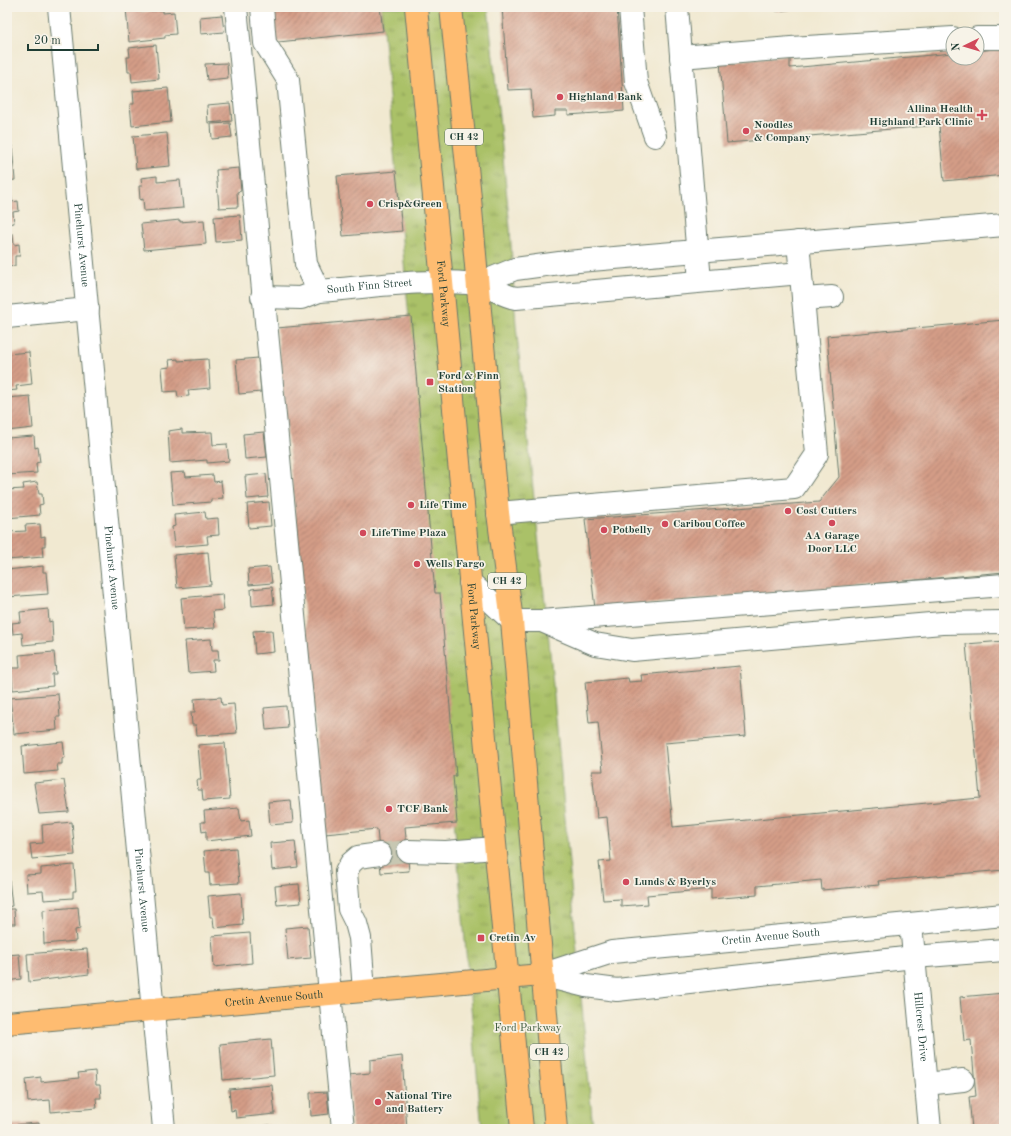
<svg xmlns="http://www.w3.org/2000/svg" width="1011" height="1136" font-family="'Old Standard TT',serif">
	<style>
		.park { fill: url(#park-tufts); stroke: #647f4e }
		.building { fill: url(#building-hatch) }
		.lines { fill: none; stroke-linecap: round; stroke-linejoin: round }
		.minor-tunnel { stroke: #c7c7b2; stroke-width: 22; stroke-dasharray: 22 11; stroke-linecap: butt }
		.minor-casing { stroke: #68796b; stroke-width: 24 }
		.major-casing { stroke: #68796b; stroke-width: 24 }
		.minor { stroke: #fff; stroke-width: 22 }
		.major { stroke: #febc71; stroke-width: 22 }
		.poi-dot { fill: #d1495b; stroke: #f7f3e8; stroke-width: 1.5 }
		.labels { text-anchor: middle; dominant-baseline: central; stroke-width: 3.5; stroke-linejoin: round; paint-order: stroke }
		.shield { fill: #f7f3e8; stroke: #60746a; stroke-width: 1 }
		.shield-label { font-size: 10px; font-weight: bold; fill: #1f3d34 }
		.poi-label { font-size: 11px; font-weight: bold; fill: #1f3d34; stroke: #f7f3e8; text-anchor: start }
		.street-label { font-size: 11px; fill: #1f3d34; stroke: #f7f3e8 }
		.park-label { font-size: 11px; fill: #425e41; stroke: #f7f3e8 }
	</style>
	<defs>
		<pattern id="park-tufts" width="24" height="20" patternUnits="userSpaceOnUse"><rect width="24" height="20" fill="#aac167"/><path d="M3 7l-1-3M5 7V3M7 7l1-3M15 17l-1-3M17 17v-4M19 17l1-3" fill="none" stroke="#8a9e56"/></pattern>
		<pattern id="building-hatch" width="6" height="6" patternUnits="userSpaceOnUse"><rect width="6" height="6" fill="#d49d87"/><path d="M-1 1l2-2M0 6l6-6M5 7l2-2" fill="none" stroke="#ab816f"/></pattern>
	</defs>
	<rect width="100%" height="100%" fill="#f7f3e8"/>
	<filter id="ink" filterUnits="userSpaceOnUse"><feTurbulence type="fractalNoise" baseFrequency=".025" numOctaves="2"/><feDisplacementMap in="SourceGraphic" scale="8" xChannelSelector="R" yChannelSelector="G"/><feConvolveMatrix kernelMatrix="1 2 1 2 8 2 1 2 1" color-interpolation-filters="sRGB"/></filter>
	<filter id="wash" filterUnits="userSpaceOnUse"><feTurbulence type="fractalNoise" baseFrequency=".012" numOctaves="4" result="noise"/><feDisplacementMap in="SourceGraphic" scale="16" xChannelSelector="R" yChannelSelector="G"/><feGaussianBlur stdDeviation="0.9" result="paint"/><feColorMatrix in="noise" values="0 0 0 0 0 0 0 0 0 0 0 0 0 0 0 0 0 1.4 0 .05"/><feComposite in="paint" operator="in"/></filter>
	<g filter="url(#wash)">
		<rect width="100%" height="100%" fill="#f1e9d1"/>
		<path class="park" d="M381,7H488L510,228L516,326L549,641L593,1129H482Z"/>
		<g id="blocks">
			<path class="building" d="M139,7L140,12L163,10V13L174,12L176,34L165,35V38L129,42L126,8Z
				M266,7H380L383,31L269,43Z
				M502,7H617L624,111L568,115V111H555V116L533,118L531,89L508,90Z
				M775,7H805V8L776,11Z
				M222,15L224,32L201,34L200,17Z
				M156,45L159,79L132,82L131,72H128L127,57H130L129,48Z
				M1004,48V175L944,181L939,125L727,143L720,62L790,55V68L953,53V58H977V51Z
				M227,63L228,78L207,80L205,64Z
				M168,88L171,122L132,126L130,104H134L133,91Z
				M230,103L232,121L208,123L207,105Z
				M230,123L232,137L212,139L211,124Z
				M167,133L170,166L136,169L133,136Z
				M7,146H12L15,180L7,181Z
				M239,168L241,191L237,192L238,207L219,208L216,170Z
				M396,171L402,231L343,236L337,176Z
				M157,176V182L180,180L183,208L144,211L143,199L140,200L139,186H142L141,178Z
				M7,191H11L12,202L18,201L19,211L13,212L14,223L7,224Z
				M240,215L242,240L216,242L214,217Z
				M180,220V222L204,220L206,244L144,250L141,224Z
				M13,234L14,245L19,244L20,256H15V266L7,267V235Z
				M411,316L435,593H440L456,776H453L457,823L405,827L409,871L381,873L377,829L325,834L277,328Z
				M1004,320V572L595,609L585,519L819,502L839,477L827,336Z
				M29,352L32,384L16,386L17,390L7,391V354Z
				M258,358L261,392L239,394L236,360Z
				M178,359V361L208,359L210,388L188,390L189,396L178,397L177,391L164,392L162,368L170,367L169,360Z
				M30,396L33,428L7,431V398Z
				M182,429V433L212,432L213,445L227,444L229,461L207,463V460L170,463L168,431Z
				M264,432L267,457L245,459L243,434Z
				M34,436L35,448L38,447L40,462L36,463L37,473L7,475V438Z
				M185,472L186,477L213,475L214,482L221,481L223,498L211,499V502L173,505L170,473Z
				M266,474L268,497L247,499L245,476Z
				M37,482L39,494H42L43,504L39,505L40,515L7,518V490L24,489L23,484Z
				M269,502L271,526L249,528L247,504Z
				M205,512L206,519L218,518L219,535L207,536L208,544L174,547L172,527L175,526L174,515Z
				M40,524L41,537L45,536V546H42L43,557L7,560V532L26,531L25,525Z
				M208,552L211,585L177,588L174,555Z
				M43,566V572H46L48,594L7,597V570Z
				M270,567L272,583L249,585L248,569Z
				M272,587L274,604L252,606L251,589Z
				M222,594L224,610L213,611L215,628L184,630L181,598Z
				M48,609L49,622L52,621L53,642L23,645L22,633L13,634L12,623L21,622L20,612Z
				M272,630L274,652L255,654L253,631Z
				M211,639L212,650H218L219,660H213L214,671L188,673L185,641Z
				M1004,641V870L878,881L879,885L822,890L821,880L757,886V895L711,899V889L647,895L648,904L621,906V899L603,900L599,862L611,861L607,817L597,818L592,771H603L598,722L589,723L585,682L628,678L629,682L642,681L641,675L740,666L746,736L665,743L673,827L980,798L966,644Z
				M54,652L56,674H52L53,686L13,690L11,668H20L19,655Z
				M58,694L60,717H56L57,730L14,734L10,698Z
				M221,697L222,705L234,704L237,733L197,736L196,725H192L191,712H195L194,699Z
				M286,706L288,728L266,730L264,708Z
				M63,742L65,758H62V764H57L58,771L24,774L22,746Z
				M225,743L230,799L203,801L202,790H198L197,780H201L198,745Z
				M64,780L69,812L39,814L34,783Z
				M291,800L293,823L270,825L268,802Z
				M239,808L241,821L249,820L251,836L206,841V831L202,832L201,822H205L204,811Z
				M72,822L75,855L32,859L30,844L43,843L42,825Z
				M295,841L298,867L272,870L270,843Z
				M236,848L239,883L210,885L209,873H206L204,851Z
				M74,865L76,891H73V898L44,900L43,891L27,892L26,875L41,874V868Z
				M9,879L12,906L7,907V880Z
				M299,884L301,903L277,905L275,886Z
				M241,893L243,925L214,928L213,917H210L208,896Z
				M78,907L80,929L75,930L76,941L44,944L43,910Z
				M7,909H14L15,924H7Z
				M308,926L311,958L288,960L285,928Z
				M250,933L252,963L214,967L212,936Z
				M87,949L89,974L29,982L27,954Z
				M19,954L21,979L7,981V955Z
				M1004,993V1129H972L969,1097L976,1096L971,1040L964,1041L960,997Z
				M271,1039L274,1075L223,1080L220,1044Z
				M402,1056L407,1129H352L348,1075L370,1073V1060Z
				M95,1071L96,1085H100L101,1098H96L97,1108L51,1112L50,1100L28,1102L26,1079L41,1077V1082L49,1081L79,1078L78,1073Z
				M272,1085L275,1114L236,1118L235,1110L231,1111L229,1089Z
				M327,1092L329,1114L311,1116L310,1093Z
				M39,1123V1129H11V1125Z
				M270,1125V1129H238V1128Z
				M329,1126V1129H306L305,1128Z"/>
		</g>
	</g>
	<g filter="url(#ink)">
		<use href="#blocks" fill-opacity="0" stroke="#68796b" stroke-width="1"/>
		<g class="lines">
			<path class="minor-tunnel" d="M380,854L408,851"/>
			<defs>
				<g id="minor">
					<path id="s1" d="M59,7L164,1129"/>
					<path d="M236,7C269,381 310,755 343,1129"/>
					<path d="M262,7L265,43L288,80L306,264L319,291"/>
					<path d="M630,7L636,82L655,136"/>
					<path d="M677,7L700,281"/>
					<path d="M977,38H1004"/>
					<path d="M681,57L791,48L953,38"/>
					<path d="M478,284L515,269L567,262L1004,225"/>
					<path id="s2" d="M262,297L301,298L319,291C370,287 424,278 476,284C490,285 502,296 516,298L801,273"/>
					<path d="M803,299L832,297"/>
					<path d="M7,317L88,309"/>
					<path d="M498,513L794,488L817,454L798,242"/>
					<path d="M470,582L512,621H541L1004,585"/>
					<path d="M544,622L595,644L632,650L942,623L1004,622"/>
					<path d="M408,851L446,852L495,848"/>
					<path id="s3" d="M911,924L930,1129"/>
					<path id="s4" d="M541,975L612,952L1004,915"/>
					<path d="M541,975L586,986L617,990L914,957L1004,950"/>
					<path d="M364,991L360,938L356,923L349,909L346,872L351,863L358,857L380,854"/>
					<path d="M926,1084L963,1080"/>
				</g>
				<g id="major">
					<path id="s5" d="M416,7L522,1129"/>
					<path d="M451,7L469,187L498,513L512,621L556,1129"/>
					<path id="s6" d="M7,1023L541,975"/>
				</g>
			</defs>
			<use href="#minor" class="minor-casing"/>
			<use href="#major" class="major-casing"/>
			<use href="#minor" class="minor"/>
			<use href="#major" class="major"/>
		</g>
	</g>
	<g class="poi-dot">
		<circle cx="560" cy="97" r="4"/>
		<path d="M980 109h4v4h4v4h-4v4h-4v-4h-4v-4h4z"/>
		<circle cx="746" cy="131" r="4"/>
		<circle cx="370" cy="204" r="4"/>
		<rect x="426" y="378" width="8" height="8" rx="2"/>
		<circle cx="411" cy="505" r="4"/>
		<circle cx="788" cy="511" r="4"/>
		<circle cx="832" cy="523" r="4"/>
		<circle cx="665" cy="524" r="4"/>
		<circle cx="604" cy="530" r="4"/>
		<circle cx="363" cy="533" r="4"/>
		<circle cx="417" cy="564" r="4"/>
		<circle cx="389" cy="809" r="4"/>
		<circle cx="626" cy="882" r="4"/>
		<rect x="477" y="934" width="8" height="8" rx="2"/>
		<circle cx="378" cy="1102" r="4"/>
	</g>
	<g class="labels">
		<g class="shield">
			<rect x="445" y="129" width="38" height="16" rx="3"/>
			<rect x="488" y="573" width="38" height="16" rx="3"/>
			<rect x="530" y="1044" width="38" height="16" rx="3"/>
		</g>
		<g class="shield-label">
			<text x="464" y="137">CH 42</text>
			<text x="507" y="581">CH 42</text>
			<text x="549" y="1052">CH 42</text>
		</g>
		<g class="poi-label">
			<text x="568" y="97">Highland Bank</text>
			<text x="973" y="109" text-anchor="end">Allina Health<tspan x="973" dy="13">Highland Park Clinic</tspan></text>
			<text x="754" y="125">Noodles<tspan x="754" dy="13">&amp; Company</tspan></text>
			<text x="378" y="204">Crisp&amp;Green</text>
			<text x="438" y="376">Ford &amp; Finn<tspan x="438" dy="13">Station</tspan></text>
			<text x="419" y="505">Life Time</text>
			<text x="796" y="511">Cost Cutters</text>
			<text x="673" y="524">Caribou Coffee</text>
			<text x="612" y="530">Potbelly</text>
			<text x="371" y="533">LifeTime Plaza</text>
			<text x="832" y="536" text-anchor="middle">AA Garage<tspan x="832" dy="13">Door LLC</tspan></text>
			<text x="425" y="564">Wells Fargo</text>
			<text x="397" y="809">TCF Bank</text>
			<text x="634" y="882">Lunds &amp; Byerlys</text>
			<text x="489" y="938">Cretin Av</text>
			<text x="386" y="1096">National Tire<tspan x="386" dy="13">and Battery</tspan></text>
		</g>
		<g class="street-label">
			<text stroke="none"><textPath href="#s1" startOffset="239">Pinehurst Avenue</textPath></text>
			<text stroke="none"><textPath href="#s2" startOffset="109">South Finn Street</textPath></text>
			<text stroke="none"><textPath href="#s5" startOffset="288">Ford Parkway</textPath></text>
			<text stroke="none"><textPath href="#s1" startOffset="563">Pinehurst Avenue</textPath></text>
			<text stroke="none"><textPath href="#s5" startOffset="612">Ford Parkway</textPath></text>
			<text stroke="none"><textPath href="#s1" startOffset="887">Pinehurst Avenue</textPath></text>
			<text stroke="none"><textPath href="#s4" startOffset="234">Cretin Avenue South</textPath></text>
			<text stroke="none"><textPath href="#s6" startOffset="268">Cretin Avenue South</textPath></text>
			<text stroke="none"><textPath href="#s3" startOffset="103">Hillcrest Drive</textPath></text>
		</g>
		<g class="park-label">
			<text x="528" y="1028">Ford Parkway</text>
		</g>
	</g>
	<rect width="1011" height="1136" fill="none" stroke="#f7f3e8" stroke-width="24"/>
	<g transform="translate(965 46) rotate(265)"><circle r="19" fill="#f7f3e8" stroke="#a1aaa0"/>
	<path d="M0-3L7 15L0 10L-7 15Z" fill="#d1495b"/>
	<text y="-6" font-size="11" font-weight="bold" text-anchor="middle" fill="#1f3d34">N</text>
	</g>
	<path d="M28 44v6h70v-6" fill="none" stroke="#1f3d34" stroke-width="2"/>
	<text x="34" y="44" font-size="12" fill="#1f3d34" stroke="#f7f3e8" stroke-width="3" paint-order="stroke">20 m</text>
</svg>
